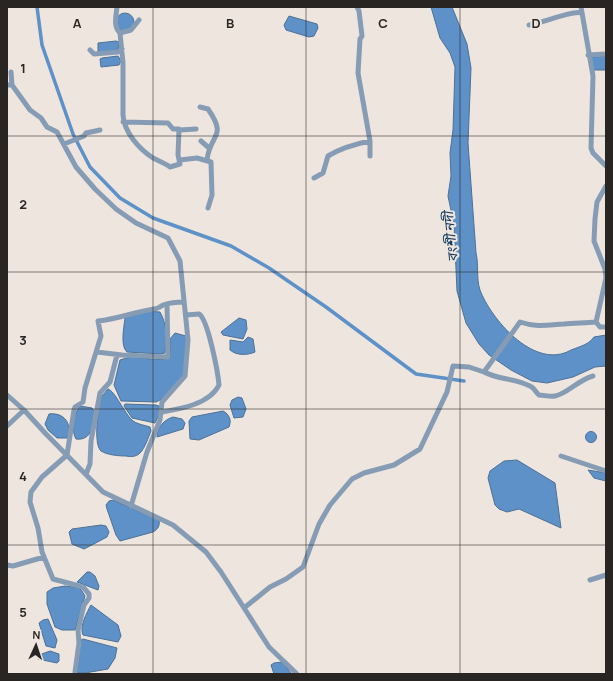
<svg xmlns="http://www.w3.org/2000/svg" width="613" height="681" font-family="Manrope,'Noto Sans Bengali',sans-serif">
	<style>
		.water { fill: #5d91c8; stroke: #4d7196 }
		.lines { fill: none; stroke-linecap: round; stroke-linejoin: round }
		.canal { stroke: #5d91c8; stroke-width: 3.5 }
		.minor { stroke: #869cb5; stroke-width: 5 }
		.grid { fill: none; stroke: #282523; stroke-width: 1; stroke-opacity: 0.55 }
		.labels { text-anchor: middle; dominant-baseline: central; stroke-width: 4; stroke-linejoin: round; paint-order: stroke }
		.water-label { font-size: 14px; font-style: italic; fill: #143a5f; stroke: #ede5de }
		.grid-label { font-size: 13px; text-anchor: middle; font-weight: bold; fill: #282523; stroke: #ede5de; stroke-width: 4; stroke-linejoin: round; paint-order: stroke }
	</style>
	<rect width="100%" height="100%" fill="#ede5de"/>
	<path class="water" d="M431,7H452L467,44L471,68L468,143L476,253C479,265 476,278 480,290C491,319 532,367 567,352C576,347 588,346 594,337L606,335V366L595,367L573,377L547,383L532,381L511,370L489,355L479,344L466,323L457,291L454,225L448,196L451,176L450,153L453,130L455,67L450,53L440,38Z
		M116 22a9 9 0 1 1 18 0a9 9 0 1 1-18 0Z
		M289,16L317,24L318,28L314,36L309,37L286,30L284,25Z
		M116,41L119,42L118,50L98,52V43Z
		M118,56L121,61L119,65L101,67L100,59L102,58Z
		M606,56V70H593L591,57Z
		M147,311L160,312C167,324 167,339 165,353L160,354L127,352C120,346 124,327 125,318Z
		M239,318L246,320L247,329L243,339L223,335L221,332Z
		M175,333L186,336L188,341L184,376L162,399L156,402L121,401L114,385L120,360C136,353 154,363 170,358V339Z
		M248,337L253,339L255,352C248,355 237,356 230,350V340L243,342Z
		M108,389C115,391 125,414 132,420C136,424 144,425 150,427L151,431C148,438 145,448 140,453C136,457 131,457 126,456C119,456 107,455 101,451C93,444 98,406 102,396C104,394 106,391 108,389Z
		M238,397L242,398L246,409L243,417L234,418L230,405L232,400Z
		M125,404L156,405L159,406V415L155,423L132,418L124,406Z
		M80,406L92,408L96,413C93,425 92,441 76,439C71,432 74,412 80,406Z
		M223,411C229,414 232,420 229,427L199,440L190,439L189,421L192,417Z
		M49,414C64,412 73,424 67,438H57L48,430L45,424Z
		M173,417L182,419L185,423L183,429L157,437C157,427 164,420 173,417Z
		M585.5 437a5.5 5.5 0 1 1 11 0a5.5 5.5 0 1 1-11 0Z
		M517,460L555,483L561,528L519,509L507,512L499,509L495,505L488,478L490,471L504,461Z
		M588,470L606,473V481L594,478Z
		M113,500L159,520C160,526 158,529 153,532L120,541L116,535L107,509L106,505L109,501Z
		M101,525L106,526L109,532L107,537L84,549L72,544L69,532L72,529Z
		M87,572H90L95,576L99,586L98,590L77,582Z
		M65,586L80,588L85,596L75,630H62L55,627L47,604V592L53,588Z
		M91,605L118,625L121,636L118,642L83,635C79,627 87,612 91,605Z
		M48,619L57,640L55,648L46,646L39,623L43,620Z
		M83,639L117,648L115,658L108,669L85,673H77L81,640Z
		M50,651L59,654V661L57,663L38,659L39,655Z
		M282,662L292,674H274L271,665L274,663Z"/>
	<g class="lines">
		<path class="canal" d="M37,7L42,45L73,134L90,167L120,198L153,218L231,246L269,268L326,307L416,374L464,381"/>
		<path class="minor" d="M117,7C116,17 113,26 120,33L123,63V115C124,132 139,149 153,158C159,161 165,163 170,167L180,164L178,155L179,129H173L168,123L123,122
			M357,7L359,11L362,36L360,39L358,73L370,141V156
			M581,7L593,76L591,148L593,153L606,166
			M529,25C539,24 573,10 581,13
			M120,33L131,30L139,20
			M90,50L94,54L118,52L122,49
			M588,55L606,54
			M11,72L12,85
			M7,85H12L30,110L41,118L47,127L57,132L76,167L95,189L116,209L136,223L168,238L180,261L188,340L185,376L162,402L160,420L147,452L131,506
			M200,107L208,109C228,138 210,133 207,160
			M180,130L196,129
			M201,141L209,148
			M64,144L84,136L86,133L100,130
			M180,160L197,158L211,162L212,195L208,208
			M314,178L323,173L328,156C341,148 355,144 370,141
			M596,322L606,278L605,269L594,241L595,219L597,202L606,186
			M97,352L122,355L168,357L167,304
			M484,372C499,380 515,378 530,386C535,388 535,392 539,395C544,395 550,397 555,396C567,394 578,380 593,376
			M7,395L24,410L46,434L103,492L173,525L206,552L221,572L269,647L297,674
			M162,412C180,409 210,404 219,385C218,373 208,319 199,314L186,315
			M7,426L24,410
			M561,456L606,471
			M86,474L90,464L91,441L100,393L110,382L117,355
			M7,565L13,566L44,557
			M590,580L606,575
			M244,608L270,587L286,579L303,567L319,524L330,505L352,479L364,473L394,465L420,449L447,392L453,366L469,367L484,372L520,322C538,328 547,325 564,324C575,323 586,323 596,322L600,327H606
			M75,672L79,643L78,630L84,605L89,598V594L83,587L53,579L42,552L38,528L30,502L31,492L42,477L67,455L74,410L75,407L83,402L85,388L101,336L98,321C118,319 134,312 154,309C157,309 160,307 163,305C169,303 177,302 184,302"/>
	</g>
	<path class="grid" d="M153,7V674M306,7V674M460,7V674M7,136H606M7,272H606M7,409H606M7,545H606"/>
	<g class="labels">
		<g class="water-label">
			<text transform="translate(450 237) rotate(-96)">বংশী নদী</text>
		</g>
	</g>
	<g class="grid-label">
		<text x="77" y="28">A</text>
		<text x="230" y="28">B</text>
		<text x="383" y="28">C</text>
		<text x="536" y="28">D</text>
		<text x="23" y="73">1</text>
		<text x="23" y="209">2</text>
		<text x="23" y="345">3</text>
		<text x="23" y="481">4</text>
		<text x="23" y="617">5</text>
	</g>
	<rect width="613" height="681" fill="none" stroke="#282523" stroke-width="16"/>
	<g transform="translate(36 645) rotate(3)" stroke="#ede5de" stroke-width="3" paint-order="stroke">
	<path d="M0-3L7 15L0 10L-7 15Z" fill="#282523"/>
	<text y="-6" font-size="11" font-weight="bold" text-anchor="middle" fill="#282523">N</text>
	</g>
</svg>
